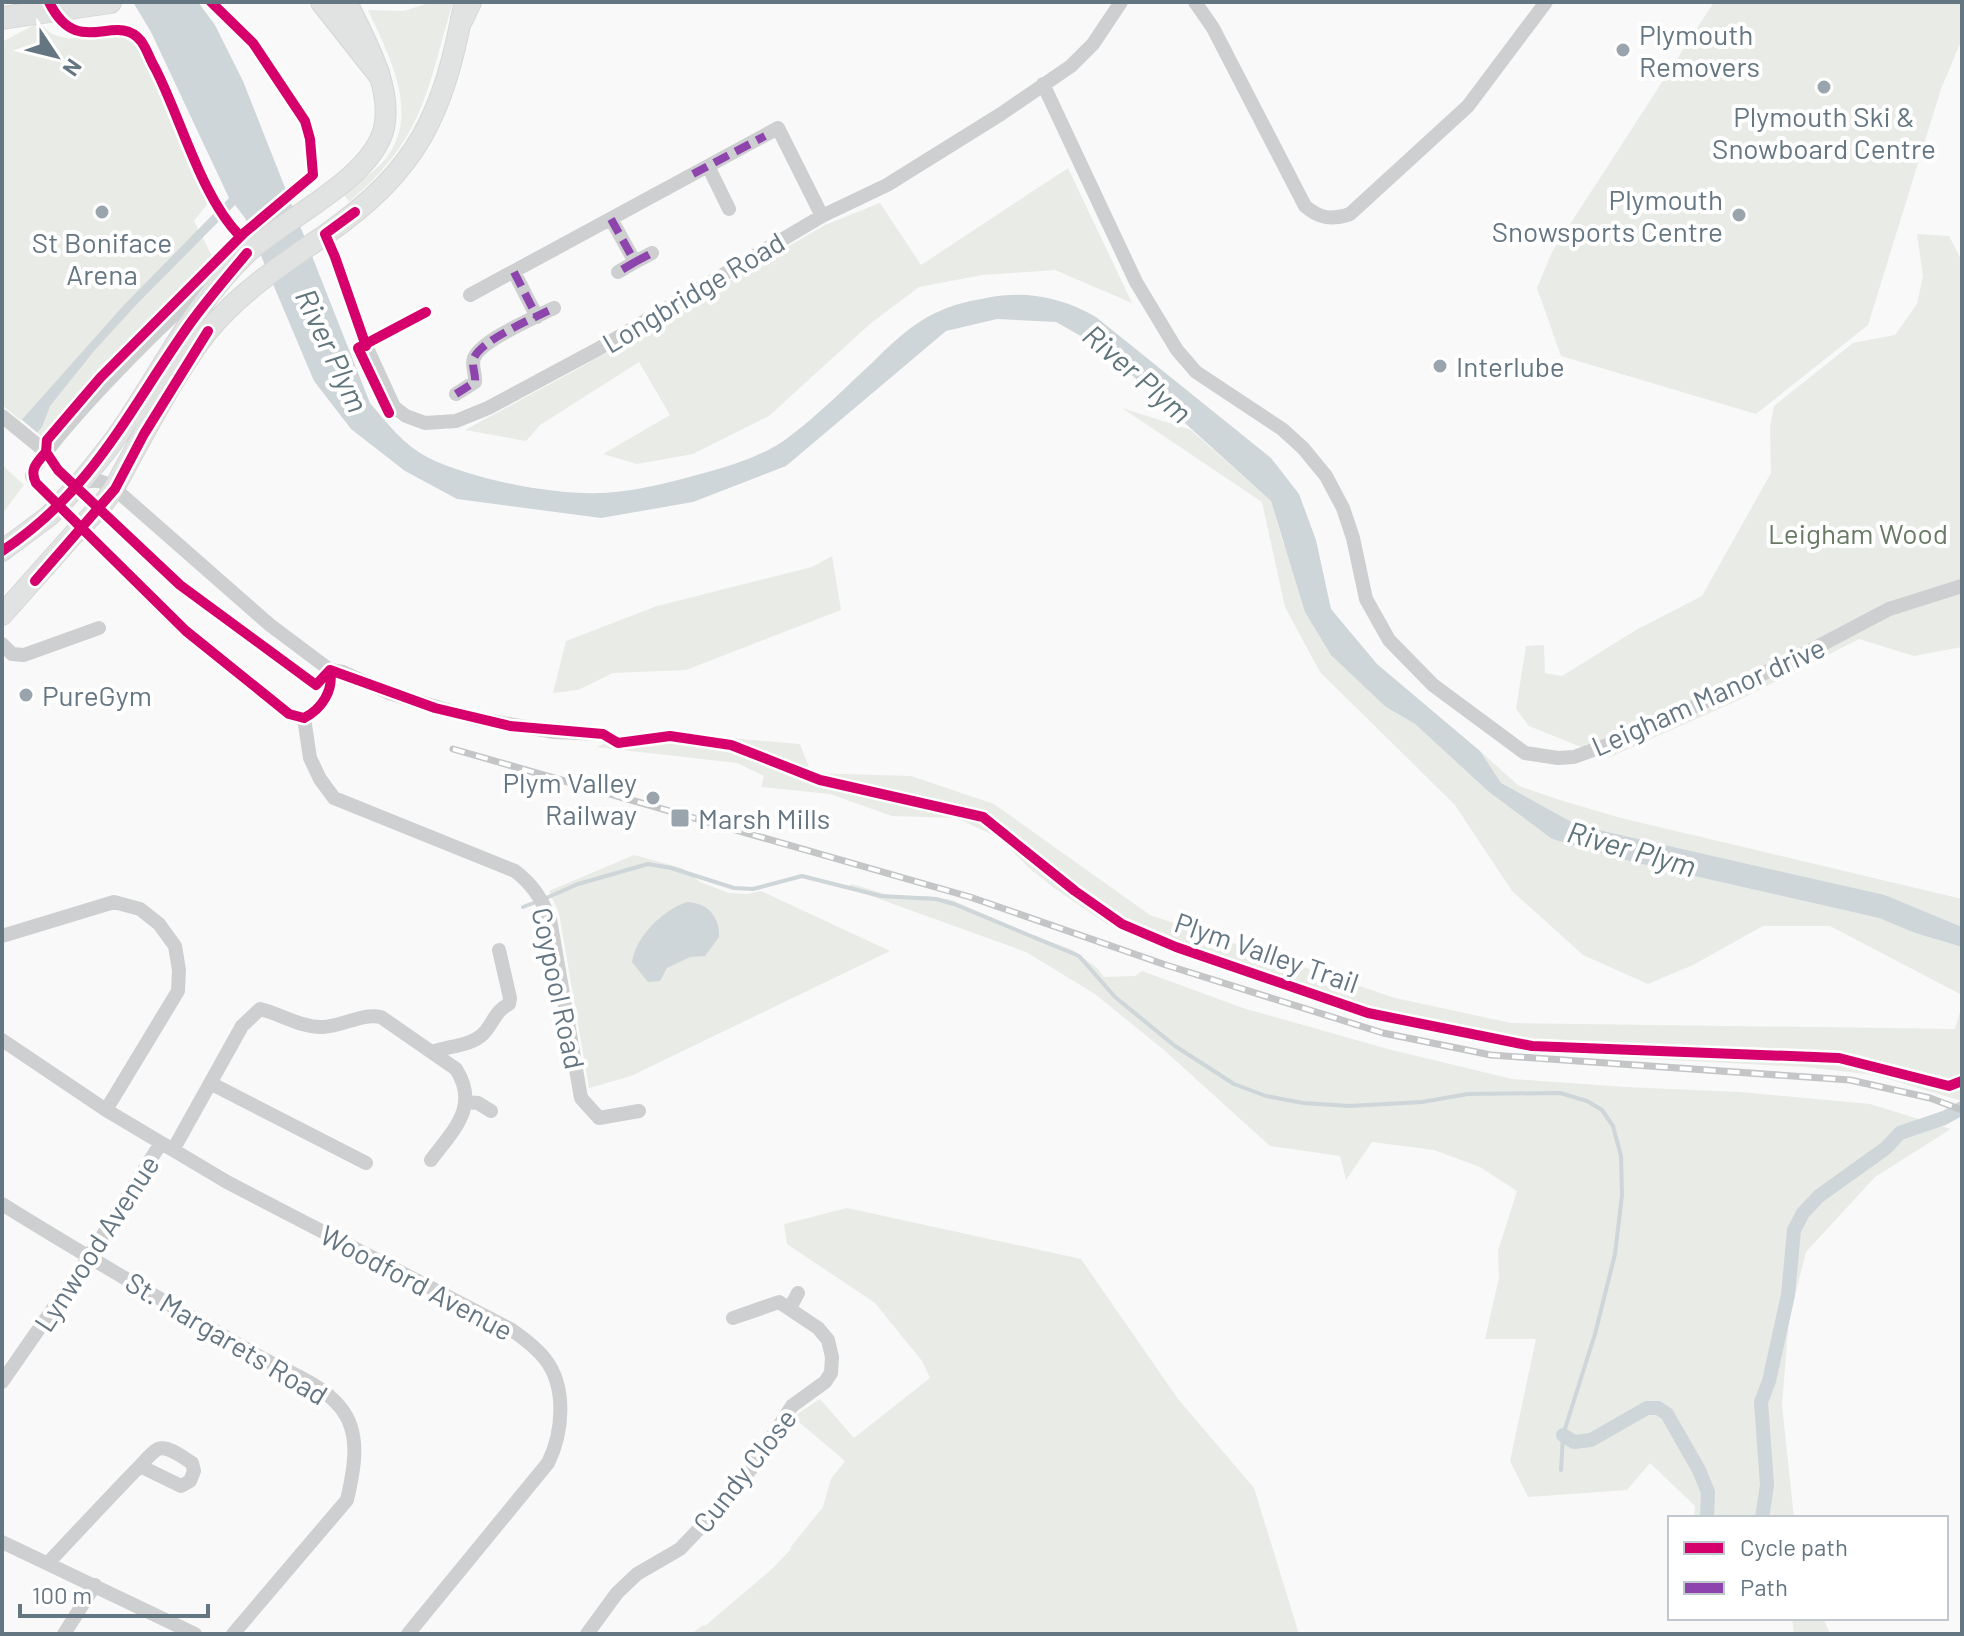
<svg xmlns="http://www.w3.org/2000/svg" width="1964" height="1636" font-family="Barlow,sans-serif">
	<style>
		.green { fill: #e8ebe6 }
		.water { fill: #ced6d9 }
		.pier { fill: #f9f9f9 }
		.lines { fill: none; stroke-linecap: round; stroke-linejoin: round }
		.stream { stroke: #ced6d9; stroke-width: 4 }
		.canal { stroke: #ced6d9; stroke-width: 14 }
		.secondary-casing { stroke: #d5d6d7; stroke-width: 22 }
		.trunk-casing { stroke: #d5d6d6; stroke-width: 24 }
		.minor { stroke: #cecfd0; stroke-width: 14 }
		.secondary { stroke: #e1e2e2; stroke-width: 20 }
		.trunk { stroke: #e1e2e2; stroke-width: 22 }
		.rail-casing { stroke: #c3c5c6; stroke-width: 7 }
		.rail { stroke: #fff; stroke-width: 4; stroke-dasharray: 12; stroke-linecap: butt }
		.secondary-bridge-casing { stroke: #d5d6d7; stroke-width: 22; stroke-linecap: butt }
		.secondary-bridge { stroke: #e1e2e2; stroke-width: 20 }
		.quiet { stroke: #8e44ad; stroke-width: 8; stroke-dasharray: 16 8; stroke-linecap: butt }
		.cycleway-casing { stroke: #fff; stroke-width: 15 }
		.cycleway { stroke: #d6006c; stroke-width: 10 }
		.poi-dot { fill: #99a4ac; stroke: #fff; stroke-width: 3 }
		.labels { text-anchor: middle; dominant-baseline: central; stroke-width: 8; stroke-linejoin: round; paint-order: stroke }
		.poi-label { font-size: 28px; fill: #657683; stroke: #fff; text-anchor: start }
		.street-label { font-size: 28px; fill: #657683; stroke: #fff }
		.park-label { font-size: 28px; fill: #687a64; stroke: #fff }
		.water-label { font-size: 30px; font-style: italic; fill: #60757c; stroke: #fff }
	</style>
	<rect width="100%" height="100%" fill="#f9f9f9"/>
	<path class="green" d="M432,2H453C426,92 425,137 349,202L343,193C356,184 373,173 382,163C423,117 390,58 368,10L404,11Z
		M1714,2H1962V39L1941,89L1868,325L1756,414L1561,356L1537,288L1552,252Z
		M40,22C61,52 91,30 121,37C127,38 133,43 139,46L209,202L194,221L212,256L48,432L40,436L2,405V42Z
		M1068,168L1132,303L1055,270L982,275L919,287L871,323L769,416L693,454L637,464L603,454L670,415L639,362L540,425L526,441L465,430L576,370L825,225L880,203L921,265Z
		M1917,234L1949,236L1962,261V647L1914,656L1859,639L1739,700L1608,758L1529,726L1516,709L1526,646L1544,645L1545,673L1562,676L1636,630L1702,596L1771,473L1770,427L1774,406L1853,343L1895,335L1917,304L1923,276Z
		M1122,408L1191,430L1271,501L1283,542L1386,707L1415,724L1489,792L1552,839L1633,862L1879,918L1915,933L1962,947V995L1830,926H1763L1693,965L1648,984L1583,955L1512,891L1455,805L1320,672L1285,607L1262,502Z
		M2,465L24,485L2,514Z
		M832,556L841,610L686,670L613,673L578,690L553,693L566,641L657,606L812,567Z
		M634,733H668L800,744L811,773L911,776L994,804L1150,915L1395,998L1511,1023L1955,1029L1962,1005V1101L1875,1075L1805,1067L1539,1053L1362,1016L1107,924L1054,888L1028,867L1001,839L957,818L892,816L830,794L761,787L764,776L737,763L596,747Z
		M1480,751L1519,786L1563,801L1621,818L1962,899V927L1885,895L1577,825L1500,783Z
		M634,855L682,868L700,882L729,893L748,894L761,891L890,951L631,1076L589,1088L559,913L549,891Z
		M852,884L891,896H929L952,900L1028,933L1073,950L1097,968L1104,977L1135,976L1142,971L1243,1008L1388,1049L1512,1079L1625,1087L1740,1092L1870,1104L1951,1129L1875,1177L1806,1252L1789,1319L1782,1405L1794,1518H1694L1695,1506L1650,1463L1627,1490L1528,1497L1510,1461L1536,1339H1485L1499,1278L1498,1251L1517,1191L1480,1167L1434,1150L1372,1142L1346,1180L1340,1156L1270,1146L1164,1050L1095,994L1026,952L846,887Z
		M847,1208L1081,1259L1178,1399L1254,1488L1299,1634H691L703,1625L705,1626L772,1569L791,1549L790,1548L823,1507L831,1479L845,1461L793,1417L820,1399L854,1438L930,1378L922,1361L875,1303L787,1244L784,1224Z
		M1792,1618H1823L1830,1634H1794Z"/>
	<path class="water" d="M133,2H198L215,25L243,81L370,403C386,422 404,445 427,457C472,480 564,498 615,492C645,489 675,481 704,473C730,466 759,457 782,442C812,421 846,387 873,362C892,343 915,321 940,311C954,304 971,301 986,298C1026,290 1061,297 1096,317L1271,458L1299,494L1316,540L1331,609L1377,664L1480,751L1501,783L1577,825L1885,895L1962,927V947L1915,933L1879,918L1633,862L1552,839L1489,792L1415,724L1386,707L1331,655L1305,612L1271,501L1102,348L1056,322L997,319L946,331L786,466L693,502L601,518L457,499L405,471L351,429L314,381L245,218L235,205L137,304L94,351L50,406L42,427L2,470V444L10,433L124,305L229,198L151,32Z
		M687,902C707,903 720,916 719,937L705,956L690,957L667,968L660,981L648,982L632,962C636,936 663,910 687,902Z"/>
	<path class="pier" d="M21,419L40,435L8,470L2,465V442Z"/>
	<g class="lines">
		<path class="stream" d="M544,899L578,884L648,864L671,868L734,888L753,889L802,876L881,896L936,899L954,904L1079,956L1115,997L1175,1046L1234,1084L1266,1096L1303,1103L1349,1106L1422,1102L1468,1094L1560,1093L1587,1101L1602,1110L1613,1126L1621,1156L1622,1195L1615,1254L1595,1334L1563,1435L1561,1470
			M523,907L536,902"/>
		<path class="canal" d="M1563,1435L1574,1442L1591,1440L1647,1408H1658L1667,1414L1699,1470L1708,1492L1707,1518
			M1762,1518L1767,1485L1761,1402L1769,1381L1788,1295L1794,1230L1803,1213L1819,1196L1886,1148L1900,1133L1944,1118L1962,1108"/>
		<defs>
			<path id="secondary" d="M80,483C95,464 111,446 124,426C163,368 196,301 247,253C285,218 372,179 384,128C393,86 364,39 347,2
				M101,506C115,490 122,473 132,455C155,413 179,368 208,331C240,292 284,263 325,235C419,169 443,115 464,5
				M2,551L49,516
				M2,615L74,534"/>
			<path id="trunk" d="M322,2L378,73
				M2,18L110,2
				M462,19L470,2"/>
		</defs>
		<use href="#secondary" class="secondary-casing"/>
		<use href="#trunk" class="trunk-casing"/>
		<path class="minor" d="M1195,2L1213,28L1305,206C1320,219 1332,220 1350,214L1468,106L1546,2
			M1043,84L1136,282L1177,350L1196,372L1282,429L1303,448L1326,476L1343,508L1353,538L1366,599L1389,640L1433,685L1525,753L1558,758L1574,757L1635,735L1798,657L1889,609L1962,586
			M708,166L729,209
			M611,219L635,262L618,272
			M325,234L335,257L366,346L394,407L406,416L425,423L456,421L488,408L598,349L822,216L887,185L1001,114L1071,66L1093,44L1121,2
			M635,262L652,253
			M514,272L537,317
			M212,290C206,292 200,294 195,298C171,312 34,454 32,476L36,483L186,631L289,714L304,718C322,709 334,690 330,670
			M470,295L778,128L822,216
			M456,394L475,382C476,374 471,366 474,358C481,340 536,317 554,308
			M2,416L46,452
			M80,483C96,479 102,480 115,489L270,625L330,670L343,672L389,693L474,718L554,732L603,734
			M2,644L12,654L24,655L99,628
			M304,718L310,758L320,779L334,798L515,871C533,885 541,898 550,919L581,1098L599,1118L639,1111
			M2,936L114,902L140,909L159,924L175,946L179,970L178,991L106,1110
			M2,1040L106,1110L227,1182L512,1330C524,1339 536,1347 545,1359C567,1387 563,1433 548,1463L408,1634
			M432,1052C448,1046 471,1046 483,1034C493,1024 495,1011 509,1004L510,998L499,950
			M212,1084L366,1163
			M467,1102L478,1103L491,1111
			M173,1150L242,1026L260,1009C281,1014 302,1028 323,1027C344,1026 361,1013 381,1017L456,1069C480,1107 453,1130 431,1160
			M2,1204C85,1256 169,1304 253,1353C281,1370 319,1381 340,1407C362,1433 354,1470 347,1500L233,1634
			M790,1308L798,1293
			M2,1382L89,1257L161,1143
			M2,1542L195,1634
			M48,1563C77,1532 106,1501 135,1471C142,1465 150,1453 158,1449C168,1445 184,1458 192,1463L194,1471L190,1481L181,1486L140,1466
			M64,1634L95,1585
			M587,1634L617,1593L637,1574L680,1549L721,1506L754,1465L792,1406L825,1382L831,1373L832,1357L828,1340L818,1328L779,1302L733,1318"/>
		<use href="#secondary" class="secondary"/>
		<use href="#trunk" class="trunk"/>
		<defs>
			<path id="rail" d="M453,749L970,897L1166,965L1383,1033L1491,1055L1850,1080L1930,1098L1962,1110"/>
		</defs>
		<use href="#rail" class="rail-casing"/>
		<use href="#rail" class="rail"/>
		<defs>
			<path id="secondary-bridge" d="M49,516L80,483
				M74,534L101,506"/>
		</defs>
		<use href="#secondary-bridge" class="secondary-bridge-casing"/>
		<use href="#secondary-bridge" class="secondary-bridge"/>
		<path class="quiet" d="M693,174L765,136
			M611,219L635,262L618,272
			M635,262L652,253
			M514,272L537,317
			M456,394L475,382C476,374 471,366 474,358C481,340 536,317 554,308"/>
		<defs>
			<path id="cycleway" d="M49,2C78,61 116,10 141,41C147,49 150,60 155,68C181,118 201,197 240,236
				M211,2L253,43L305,121L310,139L313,175L244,233L100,378L47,440L46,452L58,470L180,585L316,685L330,670
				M355,212L325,234L335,257L366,346
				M389,413L358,348L426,312
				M46,452C37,463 29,469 36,483L186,631L289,714L304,718C322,709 334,690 330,670
				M2,551C93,491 128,411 189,325C207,300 227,277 247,253
				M35,581L115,489L144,434L208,331
				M330,670L435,708L510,726L603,734L618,743L670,736L731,745L820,780L983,817L1075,891L1122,924L1176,947L1368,1013L1532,1046L1839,1058L1949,1086L1962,1081"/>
		</defs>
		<use href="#cycleway" class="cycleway-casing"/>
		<use href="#cycleway" class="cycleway"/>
	</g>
	<g class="poi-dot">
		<circle cx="1623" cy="50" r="8"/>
		<circle cx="1824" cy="87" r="8"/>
		<circle cx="102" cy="212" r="8"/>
		<circle cx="1739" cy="215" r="8"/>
		<circle cx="1440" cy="366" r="8"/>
		<circle cx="26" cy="695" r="8"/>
		<circle cx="653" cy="798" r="8"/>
		<rect x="670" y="808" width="20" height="20" rx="4"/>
	</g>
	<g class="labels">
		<g class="poi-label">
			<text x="1639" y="34">Plymouth<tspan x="1639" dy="32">Removers</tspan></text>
			<text x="1824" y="116" text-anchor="middle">Plymouth Ski &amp;<tspan x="1824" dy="32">Snowboard Centre</tspan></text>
			<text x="1723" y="199" text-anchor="end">Plymouth<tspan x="1723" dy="32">Snowsports Centre</tspan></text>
			<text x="102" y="242" text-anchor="middle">St Boniface<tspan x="102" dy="32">Arena</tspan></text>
			<text x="1456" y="366">Interlube</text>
			<text x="42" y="695">PureGym</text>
			<text x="637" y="782" text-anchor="end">Plym Valley<tspan x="637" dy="32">Railway</tspan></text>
			<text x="698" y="818">Marsh Mills</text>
		</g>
		<g class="street-label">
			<text transform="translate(693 292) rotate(-31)">Longbridge Road</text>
			<text transform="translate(1708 696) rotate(-24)">Leigham Manor drive</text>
			<text transform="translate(1267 952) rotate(19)">Plym Valley Trail</text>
			<text transform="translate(559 988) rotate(78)">Coypool Road</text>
			<text transform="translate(96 1243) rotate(-57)">Lynwood Avenue</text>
			<text transform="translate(417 1282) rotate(28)">Woodford Avenue</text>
			<text transform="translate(227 1338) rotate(31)">St. Margarets Road</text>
			<text transform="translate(744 1470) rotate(-52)">Cundy Close</text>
		</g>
		<g class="park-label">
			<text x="1858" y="533">Leigham Wood</text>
		</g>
		<g class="water-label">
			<text transform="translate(333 350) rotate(65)">River Plym</text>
			<text transform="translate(1138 373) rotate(41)">River Plym</text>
			<text transform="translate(1632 848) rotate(16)">River Plym</text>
		</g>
	</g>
	<rect width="1964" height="1636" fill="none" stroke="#657683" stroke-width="8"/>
	<rect x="1668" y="1516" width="280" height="104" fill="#ffffff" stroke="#c1c8cd" stroke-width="2"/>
	<rect x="1684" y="1542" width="40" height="12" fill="#d6006c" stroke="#c1c8cd" stroke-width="2"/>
	<text x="1740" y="1556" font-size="24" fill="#657683">Cycle path</text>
	<rect x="1684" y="1582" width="40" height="12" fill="#8e44ad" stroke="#c1c8cd" stroke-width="2"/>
	<text x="1740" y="1596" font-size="24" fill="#657683">Path</text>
	<g transform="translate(56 56) rotate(125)" stroke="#ffffff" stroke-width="6" paint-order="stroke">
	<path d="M0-6L14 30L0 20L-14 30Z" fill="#657683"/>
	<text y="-12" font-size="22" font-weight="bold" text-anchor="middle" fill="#657683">N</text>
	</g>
	<path d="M20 1604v12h188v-12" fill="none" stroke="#657683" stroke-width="4"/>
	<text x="32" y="1604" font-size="24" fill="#657683" stroke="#ffffff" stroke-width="6" paint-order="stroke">100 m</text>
</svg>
